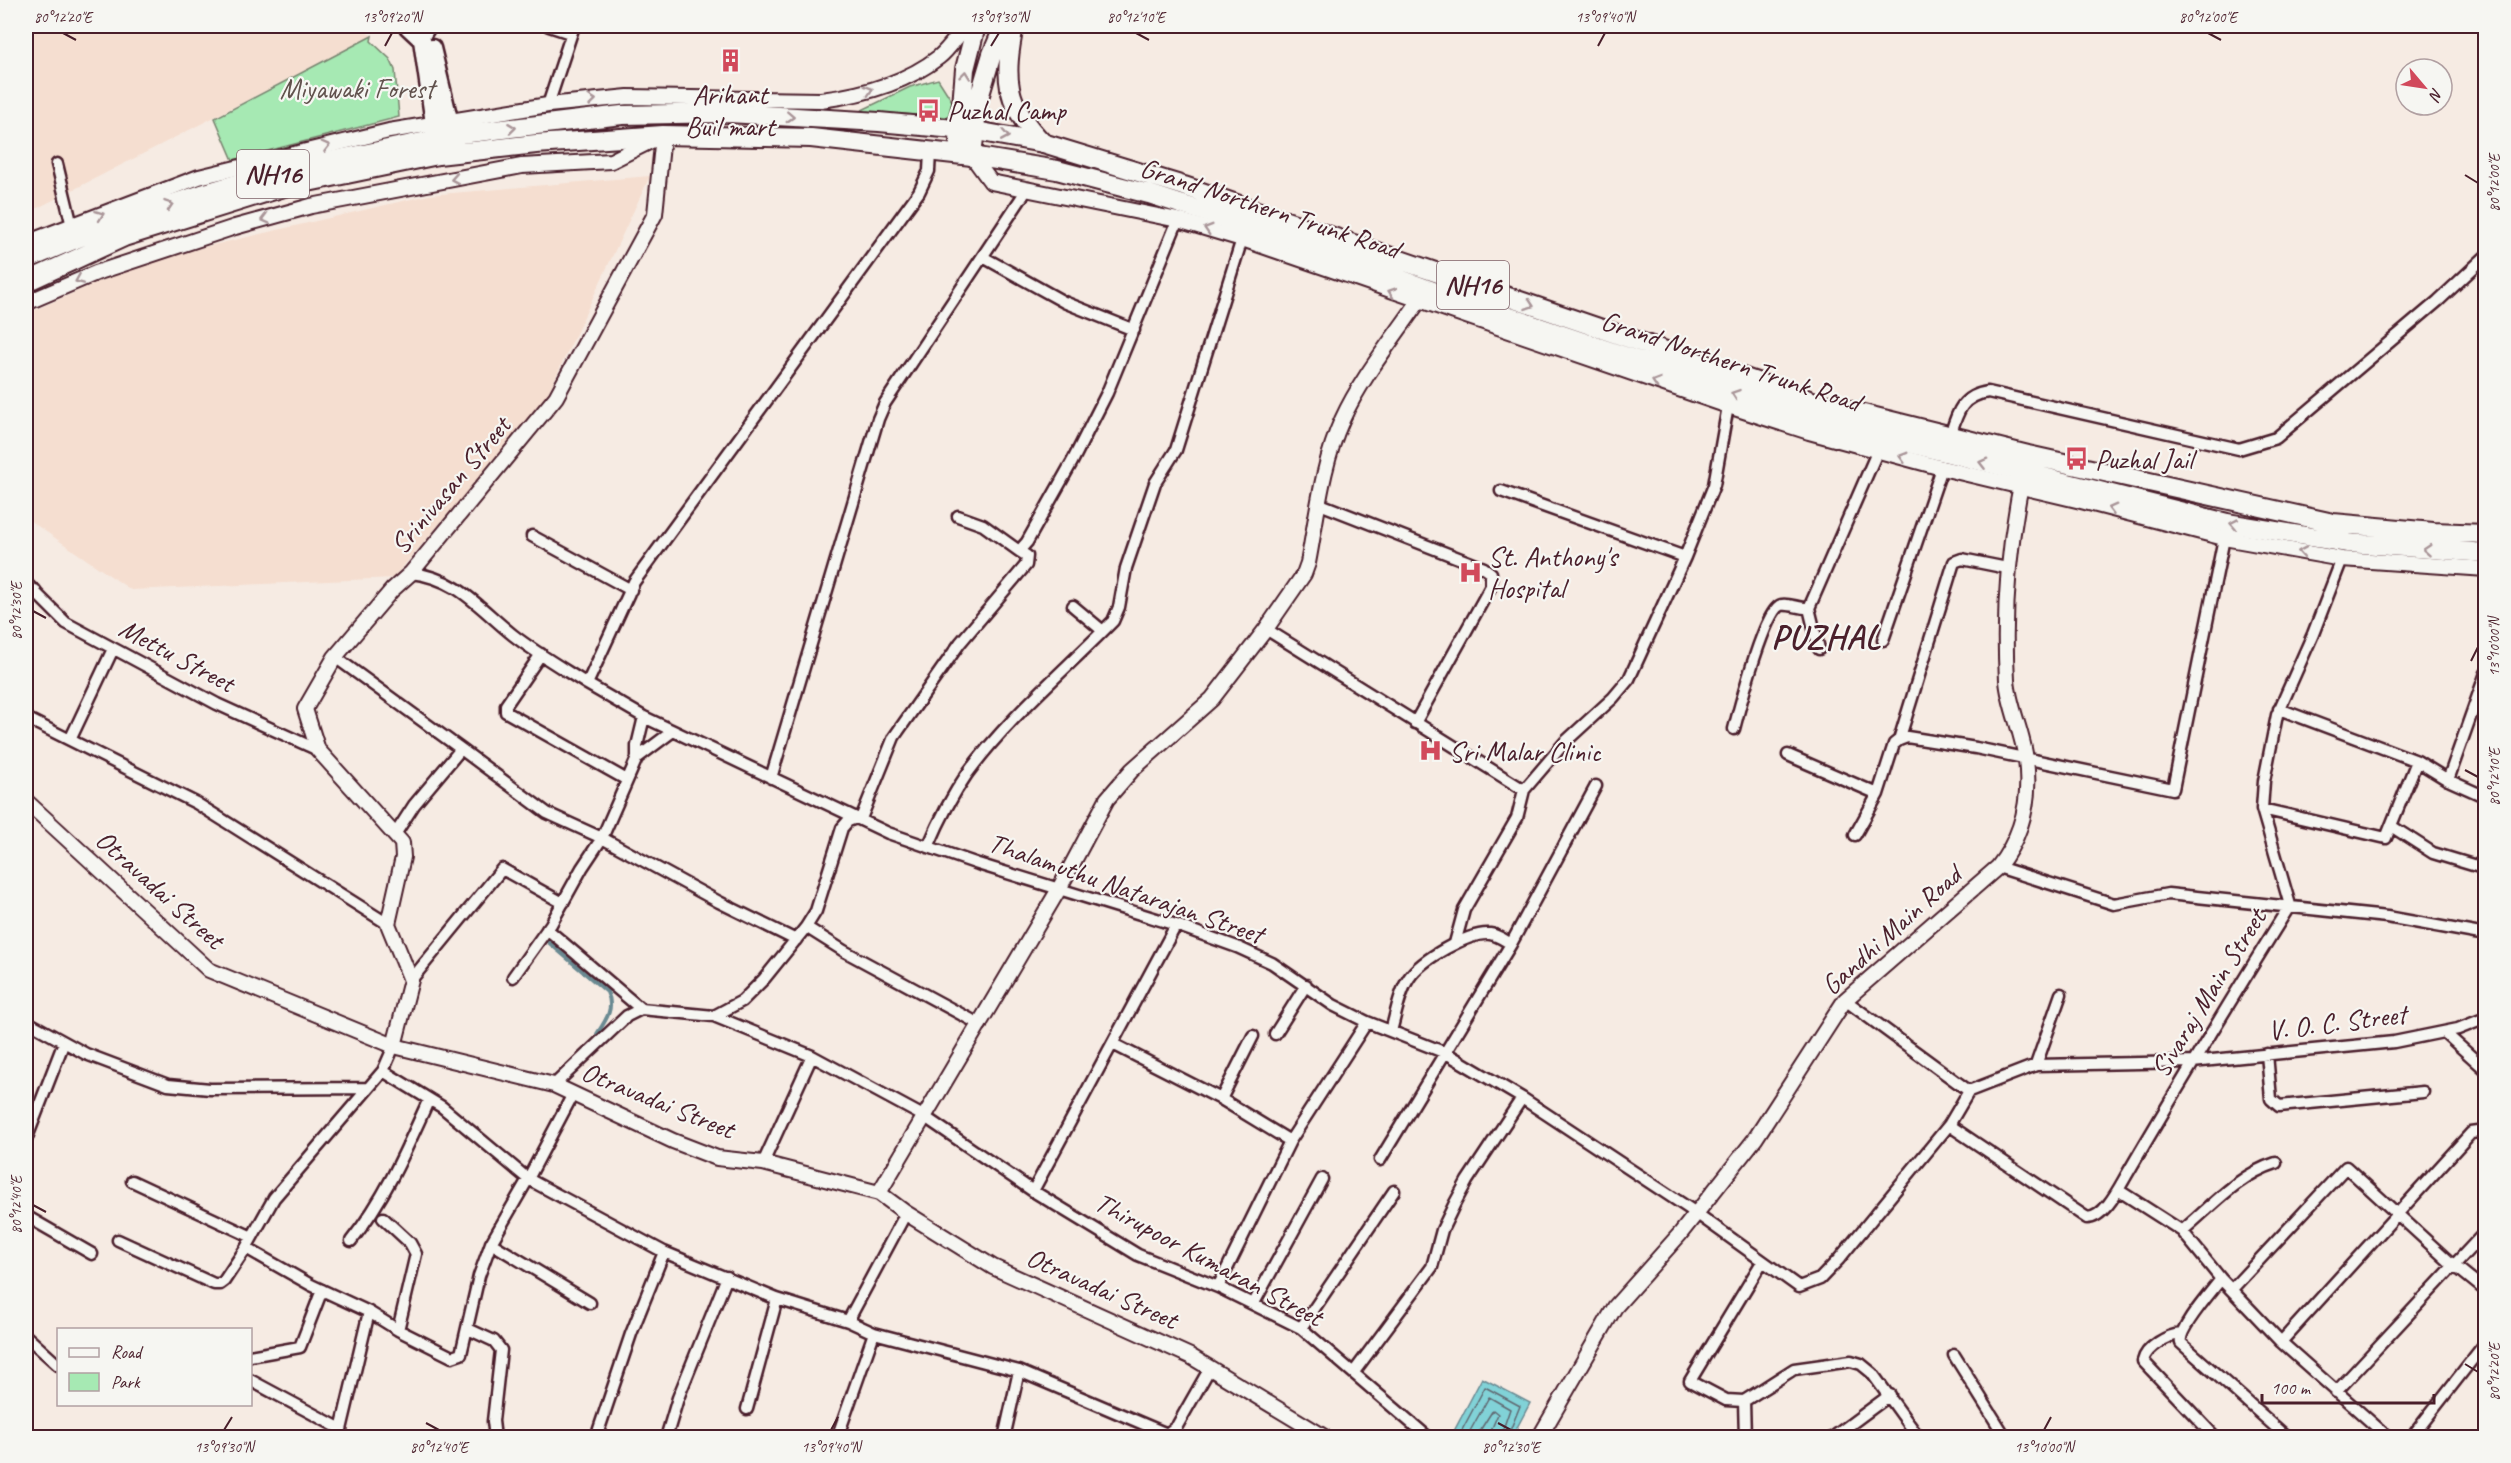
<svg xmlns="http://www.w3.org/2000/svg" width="2511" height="1463" font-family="Caveat,sans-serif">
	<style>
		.built { fill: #f5ded0 }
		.green { fill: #a6e9b3; stroke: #78846f; stroke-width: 1.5 }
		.water { fill: #81d2d7; stroke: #6b8a92; stroke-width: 1.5 }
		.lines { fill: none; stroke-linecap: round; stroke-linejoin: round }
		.shore { stroke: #606770; stroke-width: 1.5 }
		.stream { stroke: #6b8a92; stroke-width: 4 }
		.minor-casing { stroke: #4a1f2b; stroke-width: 15 }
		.tertiary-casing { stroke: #4a1f2b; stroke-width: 18 }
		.secondary-casing { stroke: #4a1f2b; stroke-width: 21 }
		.primary-casing { stroke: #4a1f2b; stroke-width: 22 }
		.trunk-casing { stroke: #4a1f2b; stroke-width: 22 }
		.minor { stroke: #f6f6f2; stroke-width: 10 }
		.tertiary { stroke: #f6f6f2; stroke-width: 14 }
		.secondary { stroke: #f6f6f2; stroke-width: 16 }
		.primary { stroke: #f6f6f2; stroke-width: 18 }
		.trunk { stroke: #f6f6f2; stroke-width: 18 }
		.oneway { stroke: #a99598 }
		.ticks { fill: none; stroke: #4a1f2b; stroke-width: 2 }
		.labels { text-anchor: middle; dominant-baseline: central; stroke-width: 4.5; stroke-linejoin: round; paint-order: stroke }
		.shield { fill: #f6f6f2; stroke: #7e6067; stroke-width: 1.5 }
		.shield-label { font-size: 27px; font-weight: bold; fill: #4a1f2b }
		.park-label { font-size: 28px; fill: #61524d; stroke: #f6f6f2 }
		.poi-label { font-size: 28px; fill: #4a1f2b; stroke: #f6f6f2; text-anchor: start }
		.street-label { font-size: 28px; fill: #4a1f2b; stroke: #f6f6f2 }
		.district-label { font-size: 34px; font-weight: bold; letter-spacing: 1.5px; fill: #4a1f2b; stroke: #f6f6f2 }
		.neatline { fill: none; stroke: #4a1f2b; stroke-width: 2 }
		.ticks-label { font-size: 15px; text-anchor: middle; fill: #4a1f2b }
	</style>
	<rect width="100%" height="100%" fill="#f6ebe3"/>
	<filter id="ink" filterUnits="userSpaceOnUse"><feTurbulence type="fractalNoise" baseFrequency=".0167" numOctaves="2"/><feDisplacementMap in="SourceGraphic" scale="12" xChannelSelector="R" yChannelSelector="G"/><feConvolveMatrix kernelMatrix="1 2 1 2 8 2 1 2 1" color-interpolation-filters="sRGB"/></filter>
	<g filter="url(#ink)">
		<path class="built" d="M26,26H358L372,36L26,214Z
			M650,176L543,404L393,578L131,590L26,518V314L148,260L429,195Z"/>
		<path class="green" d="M372,36L371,41L390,59L395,70L399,117L233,160L215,118Z
			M938,79L952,101L948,117L860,111L910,87Z"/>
		<path class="water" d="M1482,1378L1530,1403L1512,1437H1461L1453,1433Z"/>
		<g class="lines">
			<path class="shore" d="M1462,1438V1430L1485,1387L1520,1406L1507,1438
				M1470,1438V1431L1489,1397L1510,1409L1500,1438
				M1479,1438V1432L1493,1410L1498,1414L1492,1428L1491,1438"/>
			<path class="stream" d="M547,941L607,992C615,1008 606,1020 597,1034"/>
			<defs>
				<path id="minor" d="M549,26L570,33
					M422,40L431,26
					M548,105L574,26
					M930,152L929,171L919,192L634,582L587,684L644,717L888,833L978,864L1176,925L1237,947L1272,963L1333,1005L1367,1022L1446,1053L1522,1098L1696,1213L1799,1287L1820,1279L1839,1259L1949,1125L1969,1091
					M57,164L72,226
					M983,257L1064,302L1134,330
					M1950,436C1957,413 1961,396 1988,392L2239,449L2276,438L2438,301L2486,256
					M1501,491L1685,557
					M1320,504L1484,568L1491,573V586L1415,723
					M958,516L983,525L1019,551L1027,542L1072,462L1107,393L1178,220
					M532,536L631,590
					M411,573C458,578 479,608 513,635C536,653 562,668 587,684
					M26,583L66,623L217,704L318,750
					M26,600L35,590
					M1073,606L1103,631
					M1809,608L1819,649
					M1266,629L1524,790
					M1883,640L1942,468
					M541,654L506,705V712L627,780
					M335,657L461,749
					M2279,709L2417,761L2448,780L2486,797
					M26,718L196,803L388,924
					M1734,729C1739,710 1765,608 1781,605C1789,603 1800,609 1809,608L1878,450
					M70,740L113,649
					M1899,740L1954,562L1962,559L2007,568
					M1788,755L1878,794
					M637,758V746L644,717
					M771,778L878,419L885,403L1028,188
					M2448,780L2486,673
					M2262,809L2386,838L2417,761
					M2391,826L2433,853L2486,869
					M1855,835L1878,794L1894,744L1899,740L1907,737L1976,748L2173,789L2224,538
					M394,836L414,805L461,749L547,813L602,838L719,902L796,940
					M928,847C939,821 951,797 967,774C1007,719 1065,670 1113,621L1119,607L1126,568L1155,483L1176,450L1242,239
					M1998,867L2114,904L2168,894L2387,917L2486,935
					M806,927L816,911L842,828L848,821L862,816L894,737L960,643L1026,565L1027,556L1019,551
					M547,929L641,1009
					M1455,943L1464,910L1517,818L1524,790L1565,742L1613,698L1629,679L1685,557L1714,485L1728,406
					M513,977L551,924L582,868L602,838L637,758L673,731
					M411,980L502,869L563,903
					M1845,1000L1969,1091L2036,1065L2192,1062L2394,1042L2458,1029L2486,1018
					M26,1021L86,1054L168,1085L210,1089L367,1088
					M1391,1031C1396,1014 1399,993 1409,978C1421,960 1468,932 1490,934C1498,935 1504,940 1511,944
					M2444,1032L2486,1070
					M1275,1034L1306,985
					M1113,1044L1221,1099L1290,1141
					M2267,1054L2271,1099L2279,1106L2423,1092
					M812,1056L714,1016L742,1001L764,979L806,927L844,951L981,1025
					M2036,1065L2061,994
					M383,1071L442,1107L528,1179L573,1094
					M554,1085L627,1016L641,1009L714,1016
					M1221,1099L1253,1036
					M1949,1125L2087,1218C2104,1218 2118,1190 2126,1176C2179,1085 2234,995 2290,905L2262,809L2264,781L2277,715L2313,634L2342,559
					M26,1140L64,1042
					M1380,1160L1511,944L1596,786
					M763,1163L812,1056L925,1117L1033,1191L1138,1255L1218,1287L1301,1328L1429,1438
					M132,1181L252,1237
					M2118,1190L2182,1231L2221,1279L2281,1342L2389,1438
					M1033,1191L1176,925
					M26,1216L92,1254
					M383,1218L410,1243L416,1254L398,1330L369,1312L311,1285L246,1248L274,1198L383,1071L394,1046
					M2182,1231C2212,1206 2238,1175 2276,1163
					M118,1240L214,1284H220L224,1281L246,1248
					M351,1241C386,1197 406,1150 429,1099
					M491,1243L590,1303
					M1762,1262L1690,1381L1726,1400L1744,1401L1794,1369L1851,1361L1861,1364L1872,1373L1919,1438
					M2452,1267L2460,1270L2486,1291
					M2221,1279C2212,1291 2177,1330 2181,1343L2288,1438
					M1218,1287L1290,1141L1367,1022
					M2232,1289L2346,1167L2453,1265
					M1254,1303L1322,1179
					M848,1321L874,1333L1019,1371L1167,1434L1177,1426L1210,1368
					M1301,1328L1394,1191
					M468,1329L494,1341L501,1350L493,1421L495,1438
					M398,1330L452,1357L461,1354L479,1276L491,1243L528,1179L664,1252
					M2181,1334C2168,1335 2146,1347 2143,1361L2216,1438
					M26,1336L58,1365
					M2281,1342L2471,1133L2486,1131
					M1954,1355L2006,1438
					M250,1356L300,1347L322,1290
					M1354,1372L1432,1267L1442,1230L1455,1203L1467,1181L1522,1098
					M250,1380L341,1429
					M2336,1392L2486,1231
					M1744,1401L1745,1438
					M747,1409L777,1299
					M26,1436L28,1438
					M339,1438L369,1312
					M596,1438L631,1334L664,1252L777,1299L848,1321L906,1213
					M666,1438L678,1398L727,1277
					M837,1438L874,1333
					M1004,1438L1019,1371
					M1832,1438L1890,1395
					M2411,1438L2486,1342"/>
				<path id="tertiary" d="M972,156L991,182L1178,220L1242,239L1728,406L1809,432L1942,468L2081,501L2224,538L2342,559L2486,569
					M26,243L199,177L389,131L548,105L628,97L821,100C861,95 906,83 939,57C949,49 957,36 966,26
					M26,303L96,273L235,227L311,206L522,166L611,161L659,137
					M26,801L209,970L394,1046L554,1085L673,1141L717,1158L763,1163L879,1193L906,1213L993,1267L1190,1356L1326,1438
					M394,1046L411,980L388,924L403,857L402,843L318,750L305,709L335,657L392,590L411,573L556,397L655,214L663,135
					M879,1193L1059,889L1107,799L1132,770L1212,699L1266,629L1304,574L1308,563C1317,516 1322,464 1342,420C1361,378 1393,339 1419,301
					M1539,1438L1615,1307L1680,1234L1755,1139L1845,1000L1998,867C2022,836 2031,799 2026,760C2023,733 2009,707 2007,680C2003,611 2008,548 2022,480"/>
				<path id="secondary" d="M407,26L422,40L438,151
					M432,48L456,148"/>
				<path id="primary" d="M1014,26C1004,77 1004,104 1043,143
					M958,154L965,69L976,26
					M972,156L978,101L992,54L1004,26"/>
				<path id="trunk" d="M26,260L114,223L202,194L285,170L461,134L622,115L728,113L879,122L976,131L1043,143L1184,186L1815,402L2028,455L2333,523L2433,532L2486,534
					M26,282L124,237L284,187L438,155L536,144L663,135L811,138L972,156L1057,170L1149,194L1292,240L1436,292L1805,417L2227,523L2348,543L2486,553"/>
			</defs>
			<use href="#minor" class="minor-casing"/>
			<use href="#tertiary" class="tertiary-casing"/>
			<use href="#secondary" class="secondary-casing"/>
			<use href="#primary" class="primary-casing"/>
			<use href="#trunk" class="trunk-casing"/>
			<use href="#minor" class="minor"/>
			<use href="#tertiary" class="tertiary"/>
			<use href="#secondary" class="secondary"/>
			<use href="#primary" class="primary"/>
			<use href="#trunk" class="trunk"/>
		</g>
		<defs><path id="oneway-chevron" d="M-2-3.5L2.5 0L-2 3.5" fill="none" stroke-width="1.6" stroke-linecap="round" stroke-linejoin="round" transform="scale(1.5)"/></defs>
		<g class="oneway">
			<use href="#oneway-chevron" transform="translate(965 75) rotate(-84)"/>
			<use href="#oneway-chevron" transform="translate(869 90) rotate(-18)"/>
			<use href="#oneway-chevron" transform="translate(592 100) rotate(-6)"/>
			<use href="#oneway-chevron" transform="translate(790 117) rotate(3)"/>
			<use href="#oneway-chevron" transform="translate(512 128) rotate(-7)"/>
			<use href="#oneway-chevron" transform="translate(1005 136) rotate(10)"/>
			<use href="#oneway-chevron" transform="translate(326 146) rotate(-14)"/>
			<use href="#oneway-chevron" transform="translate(455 179) rotate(170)"/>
			<use href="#oneway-chevron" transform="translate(169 205) rotate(-19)"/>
			<use href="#oneway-chevron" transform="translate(100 215) rotate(-20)"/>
			<use href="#oneway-chevron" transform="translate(265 219) rotate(165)"/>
			<use href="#oneway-chevron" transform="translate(1208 229) rotate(-163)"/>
			<use href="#oneway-chevron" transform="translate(79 280) rotate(157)"/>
			<use href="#oneway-chevron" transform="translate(1392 292) rotate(-161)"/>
			<use href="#oneway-chevron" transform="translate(1530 305) rotate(19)"/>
			<use href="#oneway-chevron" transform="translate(1656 382) rotate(-162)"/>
			<use href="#oneway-chevron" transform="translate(1735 394) rotate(-161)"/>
			<use href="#oneway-chevron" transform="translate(1903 457) rotate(-164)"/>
			<use href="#oneway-chevron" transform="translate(1983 463) rotate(-166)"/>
			<use href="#oneway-chevron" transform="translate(2112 509) rotate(-165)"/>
			<use href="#oneway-chevron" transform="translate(2234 524) rotate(-169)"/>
			<use href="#oneway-chevron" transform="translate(2427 550) rotate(-176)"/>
			<use href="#oneway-chevron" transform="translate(2302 552) rotate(-170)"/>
		</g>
	</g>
	<path class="ticks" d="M63,33L76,40M1136,33L1149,40M2208,33L2221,40M385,46L392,33M991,46L999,33M1598,46L1605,33M2465,175L2478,183M33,611L46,618M2471,661L2478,647M2465,770L2478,777M33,1205L46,1212M2465,1364L2478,1372M426,1423L439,1430M1498,1423L1511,1430M224,1430L232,1417M831,1430L838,1417M2044,1430L2051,1417"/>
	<defs>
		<symbol id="building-bare" viewBox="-9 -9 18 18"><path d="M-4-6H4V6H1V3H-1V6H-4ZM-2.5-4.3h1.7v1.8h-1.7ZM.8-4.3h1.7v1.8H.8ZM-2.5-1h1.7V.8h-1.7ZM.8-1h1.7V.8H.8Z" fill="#d1495b" stroke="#f6f6f2" stroke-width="2.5" paint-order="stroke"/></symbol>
		<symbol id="bus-bare" viewBox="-9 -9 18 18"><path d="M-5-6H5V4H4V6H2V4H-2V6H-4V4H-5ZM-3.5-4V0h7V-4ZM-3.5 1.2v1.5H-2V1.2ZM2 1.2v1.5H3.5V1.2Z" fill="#d1495b" stroke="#f6f6f2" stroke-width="2.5" paint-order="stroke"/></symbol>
		<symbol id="hospital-bare" viewBox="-9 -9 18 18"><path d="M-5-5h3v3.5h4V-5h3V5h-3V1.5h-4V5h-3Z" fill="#d1495b" stroke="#f6f6f2" stroke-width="2.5" paint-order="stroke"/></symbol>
	</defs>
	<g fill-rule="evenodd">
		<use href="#building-bare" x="714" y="44" width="33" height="33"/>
		<use href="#bus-bare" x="912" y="94" width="33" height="33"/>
		<use href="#bus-bare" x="2060" y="442" width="33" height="33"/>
		<use href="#hospital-bare" x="1454" y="556" width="33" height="33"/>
		<use href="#hospital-bare" x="1414" y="734" width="33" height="33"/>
	</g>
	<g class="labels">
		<g class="shield">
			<rect x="237" y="150" width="72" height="48" rx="4.5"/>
			<rect x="1437" y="261" width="72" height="48" rx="4.5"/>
		</g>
		<g class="shield-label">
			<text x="273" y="174">NH16</text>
			<text x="1473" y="285">NH16</text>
		</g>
		<g class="park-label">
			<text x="357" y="88">Miyawaki Forest</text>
		</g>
		<g class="poi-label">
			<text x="730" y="94" text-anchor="middle">Arihant<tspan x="730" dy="32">Buil mart</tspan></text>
			<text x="947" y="110">Puzhal Camp</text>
			<text x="2095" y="459">Puzhal Jail</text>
			<text x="1488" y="556">St. Anthony's<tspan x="1488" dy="32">Hospital</tspan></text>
			<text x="1449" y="751">Sri Malar Clinic</text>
		</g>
		<g class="street-label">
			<text transform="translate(1270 208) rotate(18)">Grand Northern Trunk Road</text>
			<text transform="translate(1731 361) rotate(18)">Grand Northern Trunk Road</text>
			<text transform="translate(450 485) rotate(-50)">Srinivasan Street</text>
			<text transform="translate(177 655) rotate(28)">Mettu Street</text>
			<text transform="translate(1126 888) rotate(19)">Thalamuthu Natarajan Street</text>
			<text transform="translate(160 889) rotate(42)">Otravadai Street</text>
			<text transform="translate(1891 930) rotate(-42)">Gandhi Main Road</text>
			<text transform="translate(2208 993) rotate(-58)">Sivaraj Main Street</text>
			<text transform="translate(2337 1022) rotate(-7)">V. O. C. Street</text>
			<text transform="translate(658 1100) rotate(22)">Otravadai Street</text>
			<text transform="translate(1209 1259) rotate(28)">Thirupoor Kumaran Street</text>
			<text transform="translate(1102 1288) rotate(24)">Otravadai Street</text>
		</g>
		<g class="district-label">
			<text x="1826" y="636">PUZHAL</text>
		</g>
	</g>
	<rect width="2511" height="1463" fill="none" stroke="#f6f6f2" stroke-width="66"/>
	<rect x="57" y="1328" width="195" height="78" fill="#f6f6f2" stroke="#b1a0a2" stroke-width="1.5"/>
	<rect x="69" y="1348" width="30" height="9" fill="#f6f6f2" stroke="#b1a0a2" stroke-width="1.5"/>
	<text x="111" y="1358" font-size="18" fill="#4a1f2b">Road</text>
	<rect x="69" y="1373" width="30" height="18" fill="#a6e9b3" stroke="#b1a0a2" stroke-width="1.5"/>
	<text x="111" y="1388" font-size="18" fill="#4a1f2b">Park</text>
	<g transform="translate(2424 87) rotate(119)"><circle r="28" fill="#f6f6f2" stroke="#b1a0a2" stroke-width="1.5"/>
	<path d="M0-4.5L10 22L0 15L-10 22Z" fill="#d1495b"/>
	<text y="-9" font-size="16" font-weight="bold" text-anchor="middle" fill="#4a1f2b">N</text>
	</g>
	<path d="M2262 1394v9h172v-9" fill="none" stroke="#4a1f2b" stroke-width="3"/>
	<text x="2271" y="1394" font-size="18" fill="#4a1f2b" stroke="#f6f6f2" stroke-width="4.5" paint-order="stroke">100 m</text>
	<rect x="33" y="33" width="2445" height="1397" class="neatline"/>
	<g class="ticks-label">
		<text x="63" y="22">80°12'20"E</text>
		<text x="392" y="22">13°09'20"N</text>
		<text x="999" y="22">13°09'30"N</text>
		<text x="1136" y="22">80°12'10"E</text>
		<text x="1605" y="22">13°09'40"N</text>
		<text x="2208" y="22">80°12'00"E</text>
		<text transform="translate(2494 183) rotate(-90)" y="5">80°12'00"E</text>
		<text transform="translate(16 611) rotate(-90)" y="5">80°12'30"E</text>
		<text transform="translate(2494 647) rotate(-90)" y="5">13°10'00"N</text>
		<text transform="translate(2494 777) rotate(-90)" y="5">80°12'10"E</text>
		<text transform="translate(16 1205) rotate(-90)" y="5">80°12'40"E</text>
		<text transform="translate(2494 1372) rotate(-90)" y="5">80°12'20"E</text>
		<text x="224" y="1452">13°09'30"N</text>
		<text x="439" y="1452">80°12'40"E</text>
		<text x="831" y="1452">13°09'40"N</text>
		<text x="1511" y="1452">80°12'30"E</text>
		<text x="2044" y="1452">13°10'00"N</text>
	</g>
</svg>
